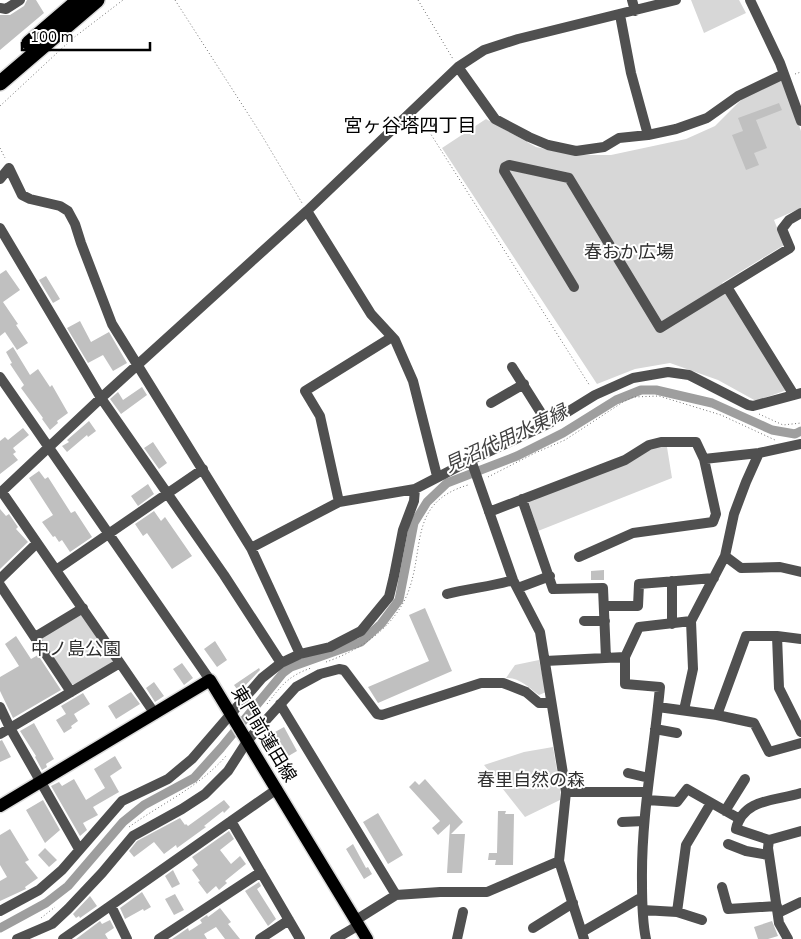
<svg xmlns="http://www.w3.org/2000/svg" width="801" height="939" font-family="'Nunito Sans','Noto Sans JP',sans-serif">
	<style>
		.green { fill: #d7d7d7 }
		.lines { fill: none; stroke-linecap: round; stroke-linejoin: round }
		.canal { stroke: #9e9e9e; stroke-width: 9 }
		.building { fill: #c0c0c0 }
		.major-casing { stroke: #dbdbdb; stroke-width: 15 }
		.highway-casing { stroke: #dbdbdb; stroke-width: 18 }
		.path { stroke: #727272; stroke-width: 1; stroke-dasharray: 1 2.5; stroke-linecap: butt }
		.minor { stroke: #505050; stroke-width: 10 }
		.major { stroke: #000; stroke-width: 12 }
		.highway { stroke: #000; stroke-width: 15 }
		.labels { text-anchor: middle; dominant-baseline: central; stroke-width: 4; stroke-linejoin: round; paint-order: stroke }
		.park-label { font-size: 18px; fill: #2e2e2e; stroke: #fff }
		.street-label { font-size: 18px; fill: #000; stroke: #fff }
		.neighbourhood-label { font-size: 19px; fill: #000; stroke: #fff }
		.water-label { font-size: 19px; font-style: italic; fill: #3f3f3f; stroke: #fff }
	</style>
	<rect width="100%" height="100%" fill="#fff"/>
	<path class="green" d="M691,0H739L746,13L704,33Z
		M782,78L801,131V208L774,220L784,245L722,283L787,390L756,401L718,380L670,363L635,369L597,384L442,148L486,119L536,147L575,155H611L686,139L715,126L742,99Z
		M666,441L672,478L538,531L528,500Z
		M77,614L82,615L113,659L112,663L75,685L71,684L40,639Z
		M539,660L546,692L539,695C529,688 519,677 506,678L515,665Z
		M553,747L560,788V800L525,817L484,765L524,752Z"/>
	<g class="lines">
		<path class="canal" d="M0,928L46,903L68,886L123,822L144,805L194,778L221,748L283,673L291,667L361,642L381,624L399,600L414,523L427,502L447,483L517,456L563,433L616,400L641,390H656L712,403L772,430L795,434L801,431"/>
	</g>
	<path class="building" d="M27,0H36L44,13L0,50V15H10L24,6Z
		M779,103L782,110L756,120L767,148L754,153L759,165L746,170L732,135L743,131L738,118Z
		M6,270L20,290L3,302L18,324L16,325L28,343L17,350L5,332L0,336V274Z
		M46,276L60,299L53,303L39,280Z
		M80,321L91,342L109,332L127,363L113,371L103,355L88,363L67,328Z
		M13,347L30,375L38,369L50,387L52,385L68,413L57,421L58,423L50,430L42,419L43,418L21,388L24,385L10,364L12,363L6,352Z
		M142,387L147,395L121,414L110,399L118,392L123,400Z
		M89,421L96,431L88,437L87,435L67,452L62,446L69,442L67,440Z
		M23,428L29,435L13,448L16,452L13,454L18,460L0,474V441L5,437L8,440Z
		M153,442L167,463L159,469L144,448Z
		M39,471L45,479L48,477L71,513L75,511L92,537L70,552L62,540L59,542L55,536L53,537L42,522L53,515L29,478Z
		M148,484L154,494L138,506L131,496Z
		M0,509L6,516L9,514L18,527L16,529L28,542L0,569Z
		M154,511L161,521L165,517L192,556L172,569L147,533L143,536L135,524Z
		M604,570V580H591V571Z
		M425,608L452,671L378,703L368,687L429,661L409,615Z
		M16,636L31,659L38,655L61,690L13,718L0,691V677L19,666L5,644Z
		M215,641L227,660L217,667L204,649Z
		M182,663L193,678L184,685L173,669Z
		M259,668L260,670L239,692L234,685Z
		M154,682L164,696L155,702L146,688Z
		M131,692L140,704L116,719L108,706Z
		M83,693L90,704L74,714L78,721L71,726L72,728L64,733L56,720L66,714L61,706Z
		M34,723L54,759L46,764L47,767L42,770L35,757L36,756L20,731Z
		M284,727L297,751L280,761L266,737Z
		M2,740L11,757L0,762V741Z
		M115,756L122,768L110,776L119,792L93,807L98,815L83,823L87,830L80,836L51,786L59,782L62,786L74,779L86,800L105,788L94,769Z
		M425,779L463,822L451,834H465L462,873H447L450,824L438,835L432,828L440,821L409,787L415,781L419,785Z
		M43,800L60,830L45,843L26,810Z
		M224,800L230,807L224,813L223,811L204,826L206,827L177,848L176,845L164,854L154,842L134,857L129,851L137,841L180,818L185,825L186,824L188,826Z
		M498,811H506L505,814H514L513,865H495L496,860H488L489,853H497Z
		M378,813L403,855L388,864L363,822Z
		M10,829L29,860L25,862L38,878L25,887L26,889L0,901V881L7,877L0,865V835Z
		M229,831L234,839L220,850L231,864L240,856L246,864L225,881L227,883L219,890L216,886L207,894L198,882L200,881L192,870L198,865L192,857Z
		M353,844L366,868L368,867L372,874L364,879L346,849Z
		M45,848L57,860L49,867L38,855Z
		M173,870L180,884L172,888L165,876Z
		M259,882L261,886L257,889L276,919L268,926L245,891Z
		M142,892L151,907L144,911L143,909L125,919L120,908Z
		M175,894L184,910L174,915L165,899Z
		M90,896L97,906L80,918L79,916L76,918L73,914Z
		M220,908L231,922L228,924L240,939H225L216,927L204,934L207,939H172L188,928L189,931L202,923L200,920L207,915L208,917Z
		M110,920L114,928L105,934L108,939H76L100,921L102,924Z
		M772,921L778,936L768,939H758L754,927Z"/>
	<g class="lines">
		<defs>
			<path id="major" d="M0,806L210,680L367,939"/>
			<path id="highway" d="M29,43L79,0
				M0,83L97,0"/>
		</defs>
		<use href="#major" class="major-casing"/>
		<use href="#highway" class="highway-casing"/>
		<path class="path" d="M175,0L261,134L302,203
			M418,0L453,59
			M795,74L801,72
			M0,106L72,39L123,0
			M420,117L590,386
			M0,148L5,158
			M759,414L783,425L801,423
			M488,477L535,453L565,440L623,402L633,397L659,396L721,415L775,440
			M326,662C360,650 392,629 407,595C426,549 407,503 468,485
			M267,704C281,686 288,676 311,668
			M129,827C162,803 198,788 226,756
			M41,918L55,907"/>
		<path class="minor" d="M632,0L635,11
			M750,0L780,63L801,121
			M0,8L6,9L20,0
			M620,15L631,73L648,135
			M458,67L495,119L529,137L548,145L576,151L604,147L619,138L648,135L676,129L707,118L738,96L784,74
			M0,179L9,168L22,195L30,199L60,206L68,211L75,224L81,243L112,324L251,548L300,654
			M307,211L371,314L395,340L413,381L437,476
			M0,228L101,398L224,575L281,663
			M574,287L504,171L505,167L509,165L569,178L660,328L790,248L782,229L789,220L801,213
			M727,287L794,395
			M512,367L548,424
			M0,377L210,680
			M491,403L524,384
			M704,459L759,453L801,444
			M471,460L513,580L540,632L566,792L559,861L584,939
			M0,493L101,398L307,211L458,67L484,50L518,39L676,0
			M522,499L553,589L603,588L606,658
			M339,502L320,416L305,391L392,337
			M489,512L625,460L649,445L661,442H696L704,459L716,514L713,522L633,533L579,557
			M251,548L339,502L415,489L471,460L548,424L595,395L633,378L668,372L689,375L748,405L753,406L801,393
			M725,556L741,568L780,567L801,572
			M56,570L203,469
			M0,579L37,543
			M0,585L71,692
			M518,588L550,576
			M447,594C469,588 491,587 513,580
			M604,606H638L639,584L714,578
			M584,621H605
			M672,624V581
			M777,636L779,688L801,732
			M35,637L83,608
			M625,657V684L660,687C654,752 641,816 642,882C642,900 642,921 646,939
			M545,661L625,657L639,627L691,621
			M120,663L155,714
			M280,704L396,895
			M0,707L10,728L79,849
			M658,707L717,715L754,723L769,752L801,743
			M684,710L693,669L691,621L725,556L734,514L746,482L759,453
			M717,715L746,636H777L801,639
			M655,729L677,733
			M0,734L120,663L2,492
			M628,773L649,778
			M566,792H647
			M647,800L677,802L687,789L738,818
			M725,811L745,779
			M231,821L300,939
			M622,822L644,821
			M769,840L736,829C743,798 776,801 801,793
			M728,844L746,851L768,855
			M722,887L728,909L777,906
			M111,906L127,939
			M643,910L677,912L702,920
			M0,911L39,890L62,870L122,801L168,779L192,759L262,678L281,663L300,654L330,647L361,631L389,597L394,576L403,530L414,501L415,489
			M677,912L686,845L711,803
			M778,913L801,902
			M356,920L396,895L440,892H487L559,861
			M533,928L573,903
			M582,932L642,897
			M17,939L52,924L68,909L102,873L133,836L182,809L205,794L228,771L248,740L296,687L320,674L339,669L344,670L377,714L382,715L481,683H503L526,692L539,703H551
			M63,939L277,789
			M159,939L261,872
			M260,939L289,920
			M335,939L359,925
			M457,939L463,912
			M788,939L779,923L768,848L769,840L801,831"/>
		<use href="#major" class="major"/>
		<use href="#highway" class="highway"/>
	</g>
	<g class="labels">
		<g class="park-label">
			<text x="629" y="252">春おか広場</text>
			<text x="76" y="649">中ノ島公園</text>
			<text x="531" y="780">春里自然の森</text>
		</g>
		<g class="street-label">
			<text transform="translate(264 734) rotate(59)">東門前蓮田線</text>
		</g>
		<g class="neighbourhood-label">
			<text x="410" y="126">宮ヶ谷塔四丁目</text>
		</g>
		<g class="water-label">
			<text transform="translate(506 439) rotate(-25)">見沼代用水東縁</text>
		</g>
	</g>
	<path d="M22 42v8h128v-8" fill="none" stroke="#000000" stroke-width="2.5"/>
	<text x="30" y="42" font-size="15" fill="#000000" stroke="#ffffff" stroke-width="4" paint-order="stroke">100 m</text>
</svg>
